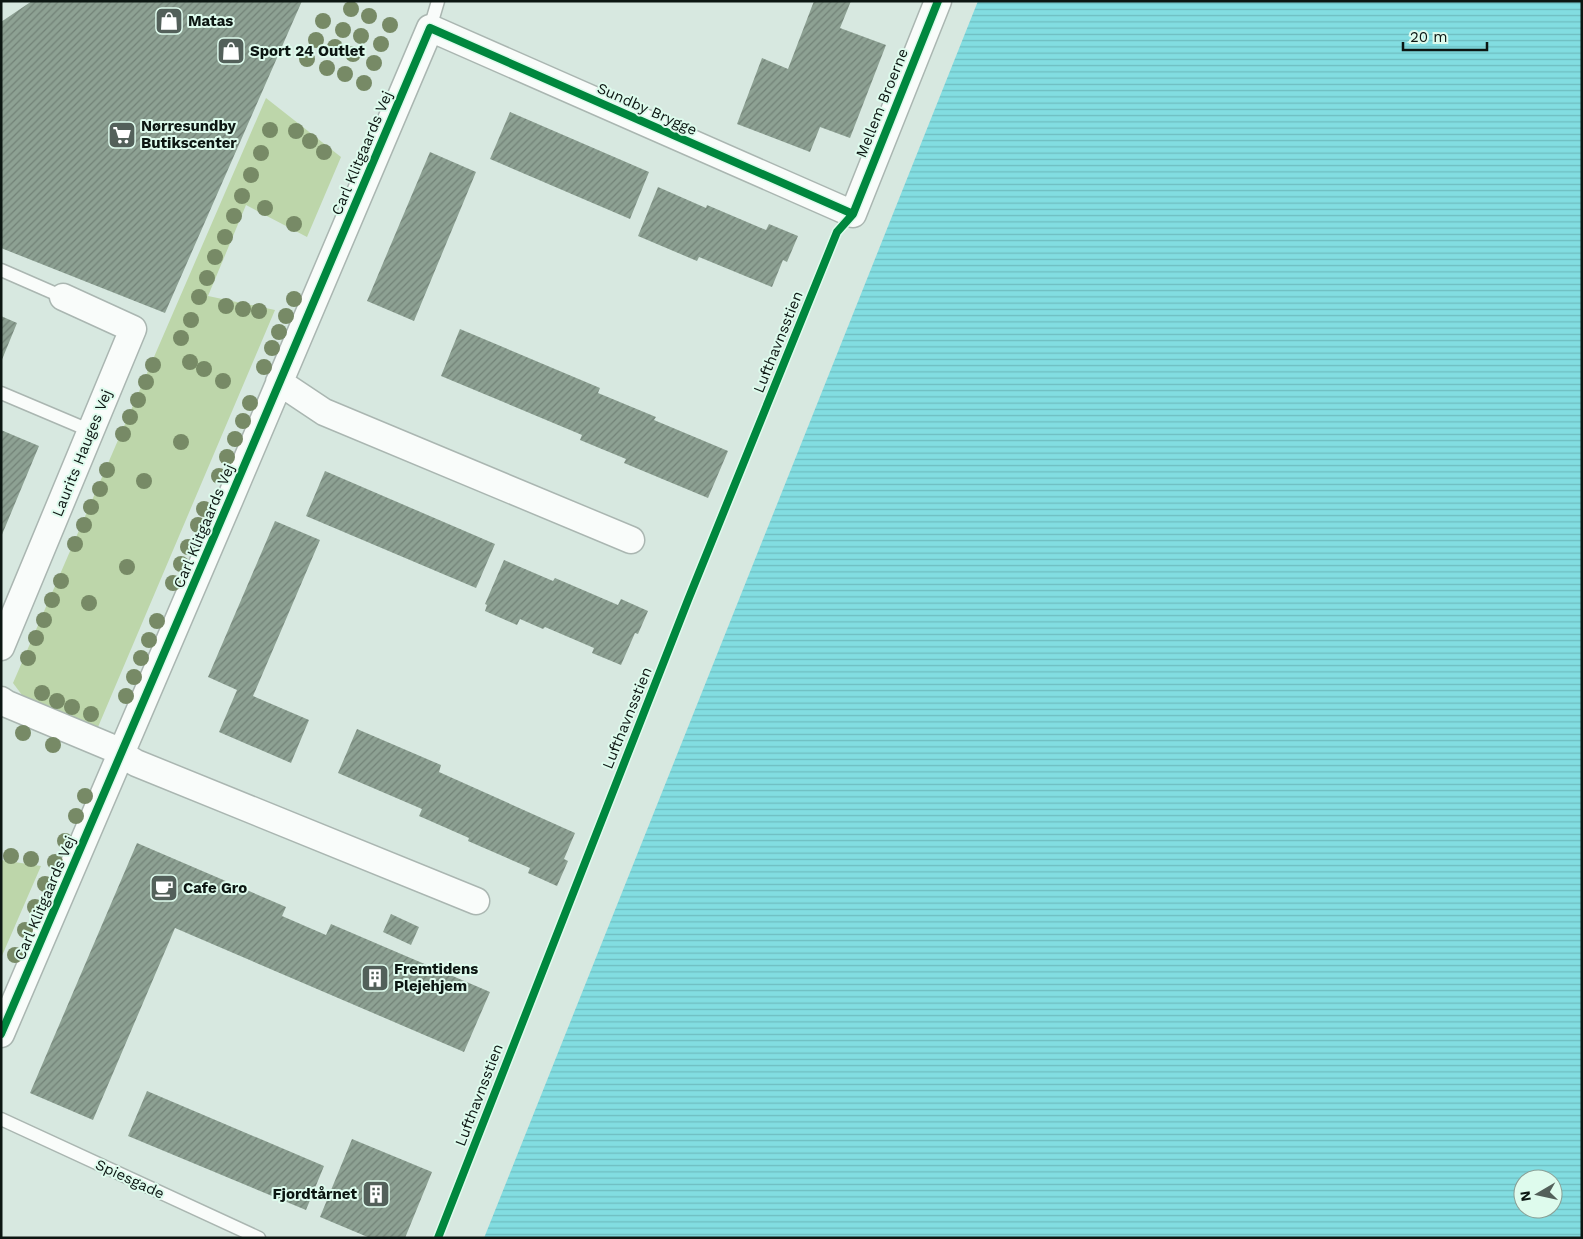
<svg xmlns="http://www.w3.org/2000/svg" width="1583" height="1239" font-family="'Work Sans',sans-serif">
	<style>
		.green { fill: #bdd6aa }
		.water { fill: url(#water-rules); fill-rule: evenodd }
		.building { fill: url(#building-hatch) }
		.lines { fill: none; stroke-linecap: round; stroke-linejoin: round }
		.lane-casing { stroke: #aab6b1; stroke-width: 15 }
		.street-casing { stroke: #aab6b1; stroke-width: 29 }
		.lane { stroke: #f9fcfa; stroke-width: 12 }
		.street { stroke: #f9fcfa; stroke-width: 26 }
		.cycleway-casing { stroke: #defbed; stroke-width: 11 }
		.cycleway { stroke: #00873e; stroke-width: 8 }
		.tree { fill: #778a66 }
		.labels { text-anchor: middle; dominant-baseline: central; stroke-width: 4; stroke-linejoin: round; paint-order: stroke }
		.poi-label { font-size: 15px; font-weight: bold; fill: #0c1612; stroke: #defbed; text-anchor: start }
		.street-label { font-size: 15px; fill: #0c1612; stroke: #defbed }
	</style>
	<defs>
		<pattern id="water-rules" width="6" height="5" patternUnits="userSpaceOnUse" patternTransform="scale(1.25)"><rect width="6" height="5" fill="#82dde1"/><path d="M0 2.5h6" fill="none" stroke="#6fbdc0"/></pattern>
		<pattern id="building-hatch" width="6" height="6" patternUnits="userSpaceOnUse" patternTransform="scale(1.25)"><rect width="6" height="6" fill="#8da193"/><path d="M-1 1l2-2M0 6l6-6M5 7l2-2" fill="none" stroke="#728277"/></pattern>
	</defs>
	<rect width="100%" height="100%" fill="#d7e8e0"/>
	<path class="green" d="M266,98L341,157L307,237L246,205L208,296L275,310L98,727L22,695L13,683Z
		M1,860L41,866L1,958Z"/>
	<path class="water" d="M978,1H1582V1238H484ZM1523,1179H1553V1209H1523Z"/>
	<path class="building" d="M32,1H302L165,313L1,248V22Z
		M814,1H851L840,28L886,45L850,138L820,127L810,152L737,124L762,58L788,69Z
		M510,112L649,172L630,219L490,159Z
		M430,152L476,172L414,321L367,301Z
		M658,187L706,208L707,205L766,230L769,224L798,236L787,262L783,260L772,287L699,257L697,261L638,236Z
		M1,316L17,323L1,362Z
		M460,329L600,388L598,393L656,417L654,420L728,451L708,498L624,463L626,459L580,440L582,435L441,376Z
		M1,430L39,446L1,537Z
		M325,471L495,544L476,588L306,516Z
		M275,521L320,540L253,696L309,720L291,763L219,732L237,690L208,677Z
		M504,560L553,581L555,578L618,605L621,599L648,611L638,634L635,633L621,665L592,653L594,648L545,627L543,629L520,619L517,625L485,611L487,605L485,604Z
		M357,729L441,765L439,772L575,833L564,859L568,861L557,886L528,873L530,868L468,841L469,838L419,816L422,809L338,773Z
		M137,843L286,907L282,916L326,935L331,924L490,992L464,1052L175,928L93,1120L30,1093Z
		M391,914L419,927L411,945L383,932Z
		M147,1091L324,1166L306,1210L128,1136Z
		M352,1139L432,1172L405,1238H370L320,1217Z"/>
	<g class="lines">
		<defs>
			<path id="lane" d="M430,28L438,1
				M1,270L63,297
				M1,393L91,431
				M1,1119L259,1238"/>
			<path id="street" d="M279,382L324,412L631,540
				M1,647L133,329L63,297
				M1,700L7,704L110,747L136,763L476,901
				M1,1034C146,700 287,363 430,28L853,214L938,1"/>
		</defs>
		<use href="#lane" class="lane-casing"/>
		<use href="#street" class="street-casing"/>
		<use href="#lane" class="lane"/>
		<use href="#street" class="street"/>
		<defs>
			<path id="cycleway" d="M1,1034C146,700 287,363 430,28L853,214
				M438,1238L688,600L837,232L853,214L938,1"/>
		</defs>
		<use href="#cycleway" class="cycleway-casing"/>
		<use href="#cycleway" class="cycleway"/>
	</g>
	<g class="tree">
		<circle cx="351" cy="9" r="8"/>
		<circle cx="369" cy="16" r="8"/>
		<circle cx="323" cy="21" r="8"/>
		<circle cx="390" cy="25" r="8"/>
		<circle cx="343" cy="30" r="8"/>
		<circle cx="361" cy="36" r="8"/>
		<circle cx="316" cy="40" r="8"/>
		<circle cx="381" cy="44" r="8"/>
		<circle cx="335" cy="47" r="8"/>
		<circle cx="353" cy="54" r="8"/>
		<circle cx="307" cy="59" r="8"/>
		<circle cx="374" cy="63" r="8"/>
		<circle cx="327" cy="68" r="8"/>
		<circle cx="345" cy="74" r="8"/>
		<circle cx="364" cy="83" r="8"/>
		<circle cx="270" cy="130" r="8"/>
		<circle cx="296" cy="131" r="8"/>
		<circle cx="310" cy="141" r="8"/>
		<circle cx="324" cy="152" r="8"/>
		<circle cx="261" cy="153" r="8"/>
		<circle cx="251" cy="175" r="8"/>
		<circle cx="242" cy="196" r="8"/>
		<circle cx="265" cy="208" r="8"/>
		<circle cx="234" cy="216" r="8"/>
		<circle cx="294" cy="224" r="8"/>
		<circle cx="225" cy="237" r="8"/>
		<circle cx="215" cy="257" r="8"/>
		<circle cx="207" cy="278" r="8"/>
		<circle cx="199" cy="297" r="8"/>
		<circle cx="294" cy="299" r="8"/>
		<circle cx="226" cy="306" r="8"/>
		<circle cx="243" cy="309" r="8"/>
		<circle cx="259" cy="311" r="8"/>
		<circle cx="286" cy="316" r="8"/>
		<circle cx="191" cy="320" r="8"/>
		<circle cx="279" cy="332" r="8"/>
		<circle cx="181" cy="338" r="8"/>
		<circle cx="272" cy="348" r="8"/>
		<circle cx="190" cy="362" r="8"/>
		<circle cx="153" cy="365" r="8"/>
		<circle cx="264" cy="367" r="8"/>
		<circle cx="204" cy="369" r="8"/>
		<circle cx="223" cy="381" r="8"/>
		<circle cx="146" cy="382" r="8"/>
		<circle cx="138" cy="400" r="8"/>
		<circle cx="250" cy="403" r="8"/>
		<circle cx="130" cy="417" r="8"/>
		<circle cx="243" cy="421" r="8"/>
		<circle cx="123" cy="434" r="8"/>
		<circle cx="235" cy="439" r="8"/>
		<circle cx="181" cy="442" r="8"/>
		<circle cx="227" cy="457" r="8"/>
		<circle cx="107" cy="470" r="8"/>
		<circle cx="219" cy="476" r="8"/>
		<circle cx="144" cy="481" r="8"/>
		<circle cx="100" cy="489" r="8"/>
		<circle cx="91" cy="507" r="8"/>
		<circle cx="204" cy="509" r="8"/>
		<circle cx="84" cy="525" r="8"/>
		<circle cx="198" cy="525" r="8"/>
		<circle cx="75" cy="544" r="8"/>
		<circle cx="188" cy="547" r="8"/>
		<circle cx="181" cy="564" r="8"/>
		<circle cx="127" cy="567" r="8"/>
		<circle cx="61" cy="581" r="8"/>
		<circle cx="173" cy="583" r="8"/>
		<circle cx="52" cy="600" r="8"/>
		<circle cx="89" cy="603" r="8"/>
		<circle cx="44" cy="620" r="8"/>
		<circle cx="157" cy="621" r="8"/>
		<circle cx="36" cy="638" r="8"/>
		<circle cx="149" cy="640" r="8"/>
		<circle cx="28" cy="658" r="8"/>
		<circle cx="141" cy="658" r="8"/>
		<circle cx="134" cy="677" r="8"/>
		<circle cx="42" cy="693" r="8"/>
		<circle cx="126" cy="696" r="8"/>
		<circle cx="57" cy="701" r="8"/>
		<circle cx="72" cy="707" r="8"/>
		<circle cx="91" cy="714" r="8"/>
		<circle cx="23" cy="733" r="8"/>
		<circle cx="53" cy="745" r="8"/>
		<circle cx="85" cy="796" r="8"/>
		<circle cx="76" cy="816" r="8"/>
		<circle cx="65" cy="841" r="8"/>
		<circle cx="11" cy="856" r="8"/>
		<circle cx="31" cy="859" r="8"/>
		<circle cx="55" cy="862" r="8"/>
		<circle cx="45" cy="884" r="8"/>
		<circle cx="35" cy="907" r="8"/>
		<circle cx="25" cy="930" r="8"/>
		<circle cx="15" cy="955" r="8"/>
	</g>
	<defs>
		<symbol id="shop-square" viewBox="-11 -11 22 22"><rect x="-9" y="-9" width="18" height="18" rx="4" fill="#53605a" stroke="#defbed"/><path d="M-5-2.5h2.3a2.7 3.5 0 0 1 5.4 0H5L5.5 6h-11ZM-1.5-2.5h3a1.5 2.3 0 0 0-3 0Z" fill="#fff"/></symbol>
		<symbol id="supermarket-square" viewBox="-11 -11 22 22"><rect x="-9" y="-9" width="18" height="18" rx="4" fill="#53605a" stroke="#defbed"/><path d="M-6-5.5h2.5l.6 2H6L4.5 2H-2.5L-4.4-4H-6ZM-1.5 3.2a1.3 1.3 0 1 0 .1 0ZM3 3.2a1.3 1.3 0 1 0 .1 0Z" fill="#fff"/></symbol>
		<symbol id="cafe-square" viewBox="-11 -11 22 22"><rect x="-9" y="-9" width="18" height="18" rx="4" fill="#53605a" stroke="#defbed"/><path d="M-5.5-4.5H6V0H3Q3 3.5 0 3.5H-2.5Q-5.5 3.5-5.5 0ZM3-3.2v2h1.7v-2ZM-6 4.5H4V6H-6Z" fill="#fff"/></symbol>
		<symbol id="building-square" viewBox="-11 -11 22 22"><rect x="-9" y="-9" width="18" height="18" rx="4" fill="#53605a" stroke="#defbed"/><path d="M-4-6H4V6H1V3H-1V6H-4ZM-2.5-4.3h1.7v1.8h-1.7ZM.8-4.3h1.7v1.8H.8ZM-2.5-1h1.7V.8h-1.7ZM.8-1h1.7V.8H.8Z" fill="#fff"/></symbol>
	</defs>
	<g fill-rule="evenodd">
		<use href="#shop-square" x="153" y="5" width="32" height="32"/>
		<use href="#shop-square" x="215" y="35" width="32" height="32"/>
		<use href="#supermarket-square" x="106" y="119" width="32" height="32"/>
		<use href="#cafe-square" x="148" y="872" width="32" height="32"/>
		<use href="#building-square" x="359" y="962" width="32" height="32"/>
		<use href="#building-square" x="360" y="1178" width="32" height="32"/>
	</g>
	<g class="labels">
		<g class="poi-label">
			<text x="188" y="21">Matas</text>
			<text x="250" y="51">Sport 24 Outlet</text>
			<text x="141" y="126">Nørresundby<tspan x="141" dy="17">Butikscenter</tspan></text>
			<text x="183" y="888">Cafe Gro</text>
			<text x="394" y="969">Fremtidens<tspan x="394" dy="17">Plejehjem</tspan></text>
			<text x="357" y="1194" text-anchor="end">Fjordtårnet</text>
		</g>
		<g class="street-label">
			<text transform="translate(882 103) rotate(-68)">Mellem Broerne</text>
			<text transform="translate(647 109) rotate(24)">Sundby Brygge</text>
			<text transform="translate(362 153) rotate(-67)">Carl Klitgaards Vej</text>
			<text transform="translate(778 342) rotate(-68)">Lufthavnsstien</text>
			<text transform="translate(82 453) rotate(-68)">Laurits Hauges Vej</text>
			<text transform="translate(204 526) rotate(-67)">Carl Klitgaards Vej</text>
			<text transform="translate(627 718) rotate(-68)">Lufthavnsstien</text>
			<text transform="translate(45 898) rotate(-67)">Carl Klitgaards Vej</text>
			<text transform="translate(479 1095) rotate(-69)">Lufthavnsstien</text>
			<text transform="translate(130 1179) rotate(25)">Spiesgade</text>
		</g>
	</g>
	<rect width="1583" height="1239" fill="none" stroke="#0c1612" stroke-width="5"/>
	<g transform="translate(1538 1194) rotate(261)"><circle r="24" fill="#defbed" stroke="#8a9f95"/>
	<path d="M0-4L9 19L0 12L-9 19Z" fill="#53605a"/>
	<text y="-8" font-size="14" font-weight="bold" text-anchor="middle" fill="#0c1612">N</text>
	</g>
	<path d="M1403 42v8h84v-8" fill="none" stroke="#0c1612" stroke-width="2.5"/>
	<text x="1410" y="42" font-size="15" fill="#0c1612" stroke="#defbed" stroke-width="4" paint-order="stroke">20 m</text>
</svg>
